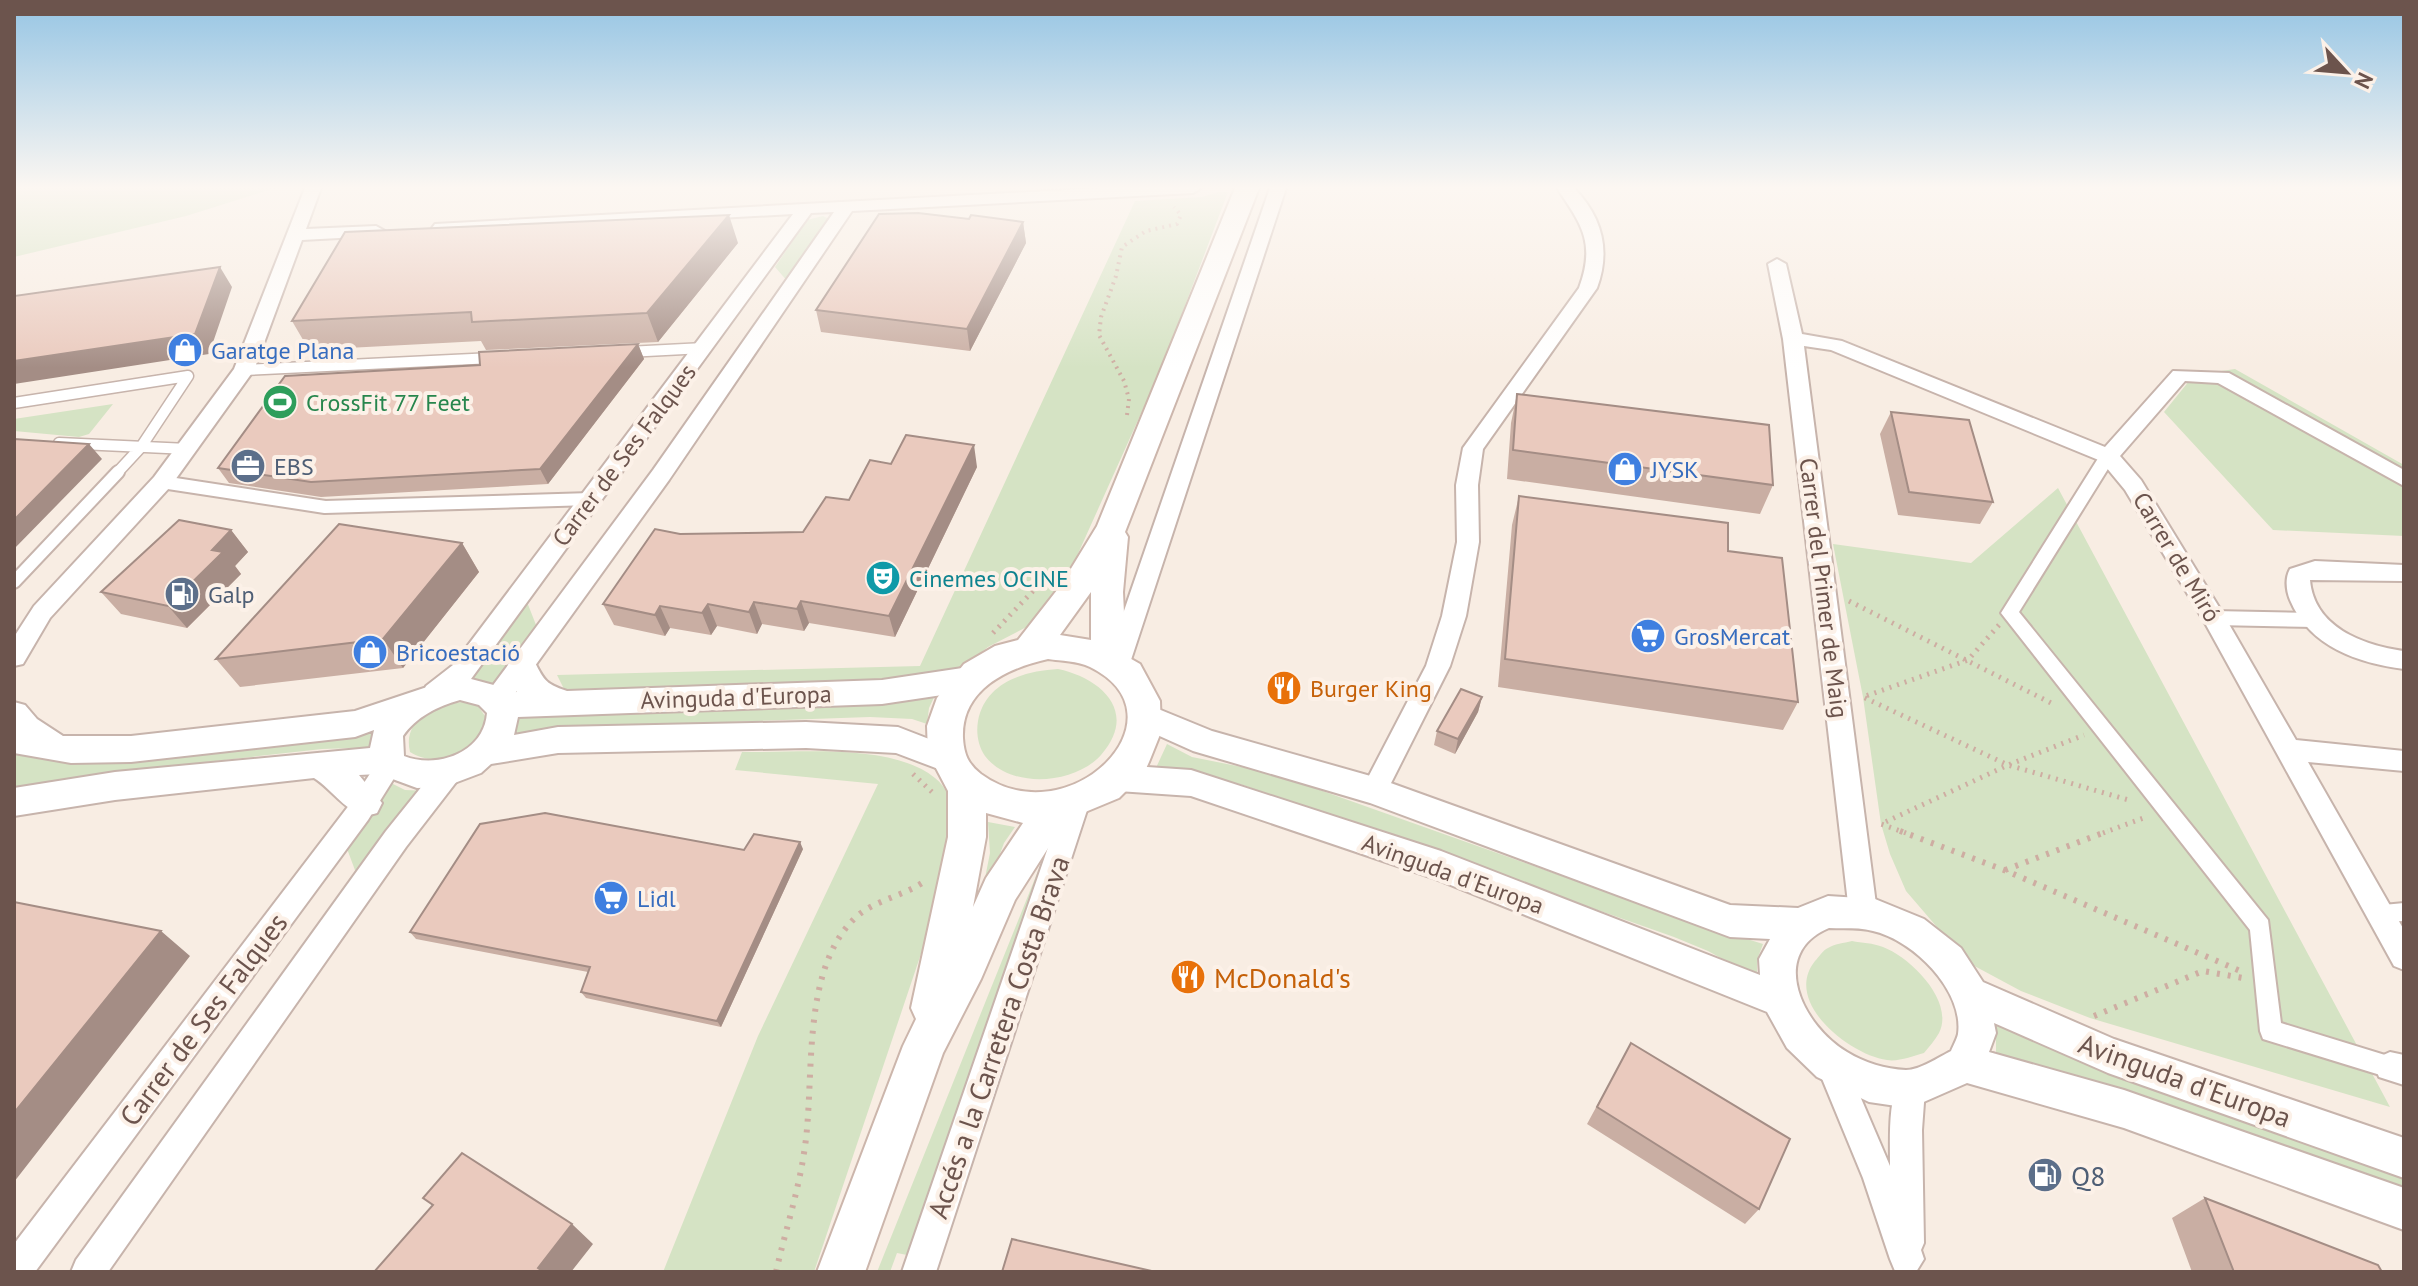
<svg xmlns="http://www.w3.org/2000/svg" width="2418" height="1286" font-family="'PT Sans',sans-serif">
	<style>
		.green { fill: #d5e3c4 }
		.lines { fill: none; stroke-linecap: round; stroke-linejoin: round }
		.service-far1-casing { stroke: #c7b4ac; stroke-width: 13 }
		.service-casing { stroke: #c7b4ac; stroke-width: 16 }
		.pedestrian-casing { stroke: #c7b4ac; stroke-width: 4 }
		.minor-casing { stroke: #c7b4ac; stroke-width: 4 }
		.tertiary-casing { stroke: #c7b4ac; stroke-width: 4 }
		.secondary-casing { stroke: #ccb6ac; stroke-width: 4 }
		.path-far2 { stroke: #ceada2; stroke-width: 4; stroke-dasharray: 2 5; stroke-linecap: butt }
		.path-far1 { stroke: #ceada2; stroke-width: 5; stroke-dasharray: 2 6; stroke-linecap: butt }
		.path { stroke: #ceada2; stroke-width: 6; stroke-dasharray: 3 8; stroke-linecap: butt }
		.service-far1 { stroke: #fff; stroke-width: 10 }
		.service { stroke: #fff; stroke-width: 12 }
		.pedestrian { fill: #fff; fill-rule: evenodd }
		.minor { fill: #fff; fill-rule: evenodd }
		.tertiary { fill: #fff; fill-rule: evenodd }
		.secondary { fill: #fff; fill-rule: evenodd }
		.wall { fill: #c9aea3 }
		.shaded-wall { fill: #a48d85 }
		.building { fill: #eacabe; stroke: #a48d85; stroke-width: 2 }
		.labels { text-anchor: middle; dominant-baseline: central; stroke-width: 8; stroke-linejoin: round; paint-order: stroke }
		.shop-label { font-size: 24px; fill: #366cbe; stroke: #fcf1e8; text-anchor: start }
		.leisure-label { font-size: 24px; fill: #27864d; stroke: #fcf1e8; text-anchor: start }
		.street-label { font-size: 24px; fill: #6c544d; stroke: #fcf1e8 }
		.service-label { font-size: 24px; fill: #4e5e75; stroke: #fcf1e8; text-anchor: start }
		.culture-label { font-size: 24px; fill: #0d838f; stroke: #fcf1e8; text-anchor: start }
		.food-label { font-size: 24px; fill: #c56008; stroke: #fcf1e8; text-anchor: start }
		.near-food-label { font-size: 28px; fill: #c56008; stroke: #fcf1e8; text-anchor: start }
		.near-street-label { font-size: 28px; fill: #6c544d; stroke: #fcf1e8 }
		.near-service-label { font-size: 28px; fill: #4e5e75; stroke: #fcf1e8; text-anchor: start }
	</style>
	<rect width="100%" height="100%" fill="#f8ede3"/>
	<path class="green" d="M14,188H275L186,216L14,257Z
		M1218,192H1228L1161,369L1059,596L1036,622L988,647L952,675L932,680L566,693L557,675L920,666L1135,201L1202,197Z
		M823,216L829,219L830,223L788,282L775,267L807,220Z
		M2235,369L2404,465V536L2273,530L2164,412L2194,375Z
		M113,404L89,434L79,437L14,431V419Z
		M2058,488L2390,1107L2090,1018L2021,991L1967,962L1906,891L1890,854L1881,824L1863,697L1833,544L1971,563Z
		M527,602L538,630L502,687L462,686Z
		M1058,669C1101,678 1139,712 1101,755C1075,784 1011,790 985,756C978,746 976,733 978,721C985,683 1023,671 1058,669Z
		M938,689L929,708L927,724L912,719L870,717L562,728L512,736L518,713Z
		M463,702L478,706L485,716C482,751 440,771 410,752C402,719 436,705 463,702Z
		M388,721L375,752L356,748L322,749L99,774L14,791V749Z
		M1167,744L1192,757L1272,773L1677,917L1763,944L1757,960V978L1708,951L1674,937L1243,785L1182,771L1155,770Z
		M742,752C797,753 891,742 935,778C947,787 954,807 960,820L930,927L814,1272H663L758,1036L878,784L735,770Z
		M389,782L405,790L428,791L359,881L346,846Z
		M988,822L1015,827L1004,843L978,913L990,853Z
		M1058,838L907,1255L897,1253L890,1272H877L1046,851Z
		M1852,941C1862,943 1873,943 1883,947C1910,957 1955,1001 1939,1033C1935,1040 1929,1047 1924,1053C1913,1056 1898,1062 1887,1060C1850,1055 1782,1002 1815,961C1819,957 1823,950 1828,948C1834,944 1844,943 1852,941Z
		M1996,1018L2404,1173V1198L1996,1057Z"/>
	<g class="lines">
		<defs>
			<path id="service-far1" d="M627,352L704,348
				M244,370L493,358
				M14,403L188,376L141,447L116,474
				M59,443L188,449"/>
			<path id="service" d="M162,482L325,507L591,499
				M14,582L118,472"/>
			<path id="pedestrian" d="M2108,451L2116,456L2019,612L2268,920L2281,1023L2398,1059L2401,1067L2398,1075L2390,1078L2263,1039L2260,1031L2250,930L2001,613L2102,452Z
				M2214,611L2315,613L2324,620L2315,627L2214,625L2205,618Z
				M2404,903V921L2380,922L2373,920L2369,913L2373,906Z"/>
			<path id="minor" d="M305,188H321L306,229L376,226L385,231L376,236L302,240L254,370L170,487L50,618L23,664L14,666V637L34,606L154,477L234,369Z
				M1102,188H1201L1193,193L852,211L669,480L506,706L497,709L488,706L485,699L488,692L653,470L834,212L811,213L471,679C457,689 444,706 426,700L423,693L426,686L453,665L793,214L441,233L435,232L432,228L435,224Z
				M1270,188H1286L1129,666L1126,673L1117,675L1108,673L1105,666Z
				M1557,188H1574C1602,217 1611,250 1597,288L1483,449L1478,485L1479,542L1466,616L1450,666L1383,799L1374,802L1365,799L1361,791L1426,666L1442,616L1457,542L1456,485L1463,448L1579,288C1596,242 1581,224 1557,188Z
				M1777,259L1786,264L1802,334L1842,341L2105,447L2173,371L2229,373L2404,470V486L2218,383L2185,381L2120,456L2141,480L2222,612L2296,740L2404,751V771L2308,762L2404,930V970L2394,966L2205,623L2125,490L2101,461L1831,350L1804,346L1877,912L1873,921L1863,924L1853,921L1849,912L1783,339L1768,264Z
				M2315,561L2404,565V581L2310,580C2314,627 2362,645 2404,651V669C2357,663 2309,646 2290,600C2286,590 2285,578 2290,569Z
				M390,753L399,757L403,764L368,820L35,1272H14V1244L350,804L381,757Z
				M448,762L457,765L461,773L457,781L406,847L108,1272H71L76,1260L386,831L439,765Z
				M1077,790L1086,793L1090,801L936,1272H902L1064,801L1068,793Z
				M1831,1049L1842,1054L1890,1166C1890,1138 1888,1105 1899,1078L1910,1074L1921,1078L1925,1089L1922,1130L1924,1243L1921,1250L1924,1259L1916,1272L1895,1271L1890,1259L1863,1178L1816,1064L1820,1054Z
				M2390,1052L2404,1055V1085L2379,1077L2375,1067L2379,1057Z"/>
			<path id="tertiary" d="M522,655L533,659C544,679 543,683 567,691L882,680L969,667L980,671L984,679L980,687L969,691L882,704L518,717L514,735L558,727L806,722L898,727L960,751L965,760L960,769L949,773L896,753L806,748L558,753L491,764L481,773L444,787L417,788L379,774L359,775L382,803L377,813C351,822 335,791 314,778L115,800L14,816V788L115,772L370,748L374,730L355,737L131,762L71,763L14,753V702L25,705L37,719L63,736H131L355,711L460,676L501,687L506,693L517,692L507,667L511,659ZM460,700L479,705L487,713C484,753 437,769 404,756L403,736C416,717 438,706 460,700Z
				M1146,704L1212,731L1374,777L1730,905L1798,908L1828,896L1875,899L1924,919L1961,948L1983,982L2114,1039L2404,1138V1178L2108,1073L1994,1023L1996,1033L1989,1052L2124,1090L2404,1188V1230L2124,1128L1967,1083L1910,1108L1869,1102L1817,1077L1787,1048L1767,1012L1433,878L1191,796L1118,791L1106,787L1102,778L1106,769L1118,765L1191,770L1441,851L1760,975L1759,959L1770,939L1730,937L1370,803L1193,751L1135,725L1130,716L1135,707ZM1829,928C1843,929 1859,927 1873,931C1913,940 1964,990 1958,1034C1957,1039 1953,1046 1951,1051C1939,1057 1920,1070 1906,1070C1885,1069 1865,1063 1847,1052C1803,1026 1767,954 1829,928Z"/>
			<path id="secondary" d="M1235,188H1259L1125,532L1128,537L1123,592L1126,656L1140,664L1160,701L1161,732L1149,762L1144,773L1119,798L1066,820L1015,900L981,979L943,1053L865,1272H817L903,1046L916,1019L911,1008L948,837V791L928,753L927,726L937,698L964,664L995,646L1018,640L1061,585L1097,526ZM1091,592V640L1060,635ZM1048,659C1061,661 1078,661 1090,667C1190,716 1069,838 981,774C968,764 964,754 963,738C961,689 1008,668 1048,659ZM986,813L1023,823L986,878L973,907L986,837Z"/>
		</defs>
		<use href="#service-far1" class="service-far1-casing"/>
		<use href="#service" class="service-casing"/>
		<use href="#pedestrian" class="pedestrian-casing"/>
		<use href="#minor" class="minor-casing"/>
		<use href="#tertiary" class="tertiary-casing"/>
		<use href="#secondary" class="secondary-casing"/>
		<path class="path-far2" d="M1127,415L1129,399L1124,381L1099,335L1101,317L1116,276L1122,247L1146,231L1177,224L1181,215L1174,207"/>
		<path class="path-far1" d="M1849,601L2055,705
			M1999,625L1968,660L1863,697L2008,765L2132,801
			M993,633L1052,571
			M913,774L932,792
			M1906,833L1881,824L2008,765L2084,735
			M2103,833L2146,817"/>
		<path class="path" d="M1900,831L2004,870L2245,973
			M2005,870L2108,831
			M2094,1016L2203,971L2243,978
			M776,1272C785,1232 798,1193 804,1153C816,1082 799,972 855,918C874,900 904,896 925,881"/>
		<use href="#service-far1" class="service-far1"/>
		<use href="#service" class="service"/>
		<use href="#pedestrian" class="pedestrian"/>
		<use href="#minor" class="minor"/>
		<use href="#tertiary" class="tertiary"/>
		<use href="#secondary" class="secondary"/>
	</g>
	<path class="wall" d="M969,219L1023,222L1026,243L970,351L821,332L816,310Z
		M738,243L658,342L486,350L481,341L309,350L292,321Z
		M638,344L644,359L548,484L321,497L229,483L218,468L480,365Z
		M1517,394L1773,485L1760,514L1507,479L1511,423Z
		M1891,412L1993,502L1980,524L1898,515L1880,434Z
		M891,464L977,467L895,637L809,623L804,631L762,624L757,634L717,626L711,635L670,628L665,636L614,625L603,604L680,534L803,532L849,500Z
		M1519,496L1728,551L1798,702L1783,730L1498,687L1512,525Z
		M231,530L248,552L235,566L241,574L187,628L121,614L101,592Z
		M462,543L479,572L403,668L240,687L216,659Z
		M1482,697L1478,712L1455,754L1434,745L1437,731Z
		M803,849L721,1027L586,998L581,992L588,972L416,939L410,932L744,850Z
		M1631,1043L1759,1209L1745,1224L1587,1124Z
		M2205,1198L2382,1272H2192L2172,1218Z"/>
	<path class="shaded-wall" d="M729,215L738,243L658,342L647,313Z
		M1023,222L1026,243L970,351L967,329Z
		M220,267L232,287L209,354L14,384V361Z
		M638,344L644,359L548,484L540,469Z
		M89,444L102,459L14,549V520Z
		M974,445L977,467L895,637L889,616Z
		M231,530L248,552L235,566L241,574L187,628L168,606L212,550Z
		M462,543L479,572L403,668L383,639Z
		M801,601L809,623L804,631L797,609Z
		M754,602L762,624L757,634L749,612Z
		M708,604L717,626L711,635L702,613Z
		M660,606L670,628L665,636L655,615Z
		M1482,697L1478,712L1455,754L1458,739Z
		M800,842L803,849L721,1027L717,1021Z
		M161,931L190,956L14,1182V1113Z
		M572,1224L593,1244L571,1272H543L538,1268Z"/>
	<path class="building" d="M918,213L969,219L971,215L1023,222L967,329L816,310L879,214Z
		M729,215L647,313L472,322L471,312L292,321L345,232Z
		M220,267L195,334L14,361V296Z
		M638,344L540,469L311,482L218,468L285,376L480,365L479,352Z
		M1517,394L1769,425L1773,485L1513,450Z
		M1891,412L1969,420L1993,502L1909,492Z
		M906,435L974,445L889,616L801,601L797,609L754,602L749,612L708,604L702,613L660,606L655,615L603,604L655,529L680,534L803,532L826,497L849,500L870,460L891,464Z
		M14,439L89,444L14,520Z
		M1519,496L1728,523V551L1782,558L1798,702L1505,659Z
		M179,520L231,530L212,550L223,552L168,606L101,592Z
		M339,524L462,543L383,639L216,659Z
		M1461,689L1482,697L1458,739L1437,731Z
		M545,813L744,850L754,834L800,842L717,1021L581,992L590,967L410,932L480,824Z
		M14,902L161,931L14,1113Z
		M1631,1043L1790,1139L1759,1209L1597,1107Z
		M462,1153L572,1224L538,1268L544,1272H374L433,1205L423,1198Z
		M2205,1198L2378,1265L2382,1272H2234Z
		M1012,1239L1156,1272H1002Z"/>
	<linearGradient id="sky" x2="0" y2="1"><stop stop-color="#96c5e4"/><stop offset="0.51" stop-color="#fcf7f2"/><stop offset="1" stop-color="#fcf7f2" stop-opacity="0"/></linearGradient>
	<rect width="2418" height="368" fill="url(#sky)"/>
	<defs>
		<symbol id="shop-disc" viewBox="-11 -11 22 22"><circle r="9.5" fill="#3f7fe0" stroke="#fcf1e8"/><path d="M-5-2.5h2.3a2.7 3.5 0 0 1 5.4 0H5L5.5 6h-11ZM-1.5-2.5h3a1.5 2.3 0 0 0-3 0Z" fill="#fff"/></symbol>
		<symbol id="stadium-disc" viewBox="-11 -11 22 22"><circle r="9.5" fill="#2e9e5b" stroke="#fcf1e8"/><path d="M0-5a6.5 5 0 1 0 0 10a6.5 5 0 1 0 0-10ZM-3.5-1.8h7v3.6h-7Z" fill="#fff"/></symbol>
		<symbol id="office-disc" viewBox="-11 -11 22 22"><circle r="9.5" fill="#5c6f8a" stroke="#fcf1e8"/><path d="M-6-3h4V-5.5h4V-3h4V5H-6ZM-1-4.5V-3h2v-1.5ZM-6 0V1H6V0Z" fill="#fff"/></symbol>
		<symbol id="theatre-disc" viewBox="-11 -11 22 22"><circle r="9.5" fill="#0f9aa8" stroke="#fcf1e8"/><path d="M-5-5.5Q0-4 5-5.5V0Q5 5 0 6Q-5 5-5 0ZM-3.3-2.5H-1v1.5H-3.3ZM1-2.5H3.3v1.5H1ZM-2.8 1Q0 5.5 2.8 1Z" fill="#fff"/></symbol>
		<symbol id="fuel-disc" viewBox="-11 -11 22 22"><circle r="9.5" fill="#5c6f8a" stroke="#fcf1e8"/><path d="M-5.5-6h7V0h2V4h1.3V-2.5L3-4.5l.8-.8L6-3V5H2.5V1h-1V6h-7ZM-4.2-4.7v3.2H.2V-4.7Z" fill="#fff"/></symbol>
		<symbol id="supermarket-disc" viewBox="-11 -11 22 22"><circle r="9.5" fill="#3f7fe0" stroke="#fcf1e8"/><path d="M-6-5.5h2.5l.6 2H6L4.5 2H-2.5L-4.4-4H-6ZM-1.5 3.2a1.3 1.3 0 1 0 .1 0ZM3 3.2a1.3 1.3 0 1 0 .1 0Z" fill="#fff"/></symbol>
		<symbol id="restaurant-disc" viewBox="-11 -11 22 22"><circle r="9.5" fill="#e8710a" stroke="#fcf1e8"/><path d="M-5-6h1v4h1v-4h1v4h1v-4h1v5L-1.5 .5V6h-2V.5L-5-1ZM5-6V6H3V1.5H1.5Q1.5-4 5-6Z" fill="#fff"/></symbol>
	</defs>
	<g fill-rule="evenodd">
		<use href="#shop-disc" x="165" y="330" width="40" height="40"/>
		<use href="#stadium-disc" x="260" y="382" width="40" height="40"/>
		<use href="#office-disc" x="228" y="446" width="40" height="40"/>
		<use href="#shop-disc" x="1605" y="449" width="40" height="40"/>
		<use href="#theatre-disc" x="863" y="558" width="40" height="40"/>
		<use href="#fuel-disc" x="162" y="574" width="40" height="40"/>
		<use href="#supermarket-disc" x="1628" y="616" width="40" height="40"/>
		<use href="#shop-disc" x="350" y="632" width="40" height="40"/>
		<use href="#restaurant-disc" x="1264" y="668" width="40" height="40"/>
		<use href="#supermarket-disc" x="591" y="878" width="40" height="40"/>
		<use href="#restaurant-disc" x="1168" y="957" width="40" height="40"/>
		<use href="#fuel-disc" x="2025" y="1155" width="40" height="40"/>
	</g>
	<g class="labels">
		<g class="shop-label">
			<text x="211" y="350">Garatge Plana</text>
			<text x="1651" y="469">JYSK</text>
			<text x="1674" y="636">GrosMercat</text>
			<text x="396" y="652">Bricoestació</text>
			<text x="637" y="898">Lidl</text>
		</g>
		<g class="leisure-label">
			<text x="306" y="402">CrossFit 77 Feet</text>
		</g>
		<g class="street-label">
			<text transform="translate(624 455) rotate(-53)">Carrer de Ses Falques</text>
			<text transform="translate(2177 557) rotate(59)">Carrer de Miró</text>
			<text transform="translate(1824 588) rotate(83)">Carrer del Primer de Maig</text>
			<text transform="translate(736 697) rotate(-2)">Avinguda d'Europa</text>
			<text transform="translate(1453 874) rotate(20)">Avinguda d'Europa</text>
		</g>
		<g class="service-label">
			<text x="274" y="466">EBS</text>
			<text x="208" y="594">Galp</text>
		</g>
		<g class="culture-label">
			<text x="909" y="578">Cinemes OCINE</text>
		</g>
		<g class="food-label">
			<text x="1310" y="688">Burger King</text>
		</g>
		<g class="near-food-label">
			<text x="1214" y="977">McDonald's</text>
		</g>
		<g class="near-street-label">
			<text transform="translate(203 1019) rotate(-53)">Carrer de Ses Falques</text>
			<text transform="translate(998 1037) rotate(-71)">Accés a la Carretera Costa Brava</text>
			<text transform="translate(2185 1080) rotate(20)">Avinguda d'Europa</text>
		</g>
		<g class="near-service-label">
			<text x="2071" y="1175">Q8</text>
		</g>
	</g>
	<rect width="2418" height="1286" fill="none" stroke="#6c544d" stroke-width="32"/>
	<g transform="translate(2346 72) rotate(116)" stroke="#fcf1e8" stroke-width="6" paint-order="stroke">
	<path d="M0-6L14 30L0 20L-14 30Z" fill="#6c544d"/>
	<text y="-12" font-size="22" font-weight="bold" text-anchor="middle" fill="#6c544d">N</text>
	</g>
</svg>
